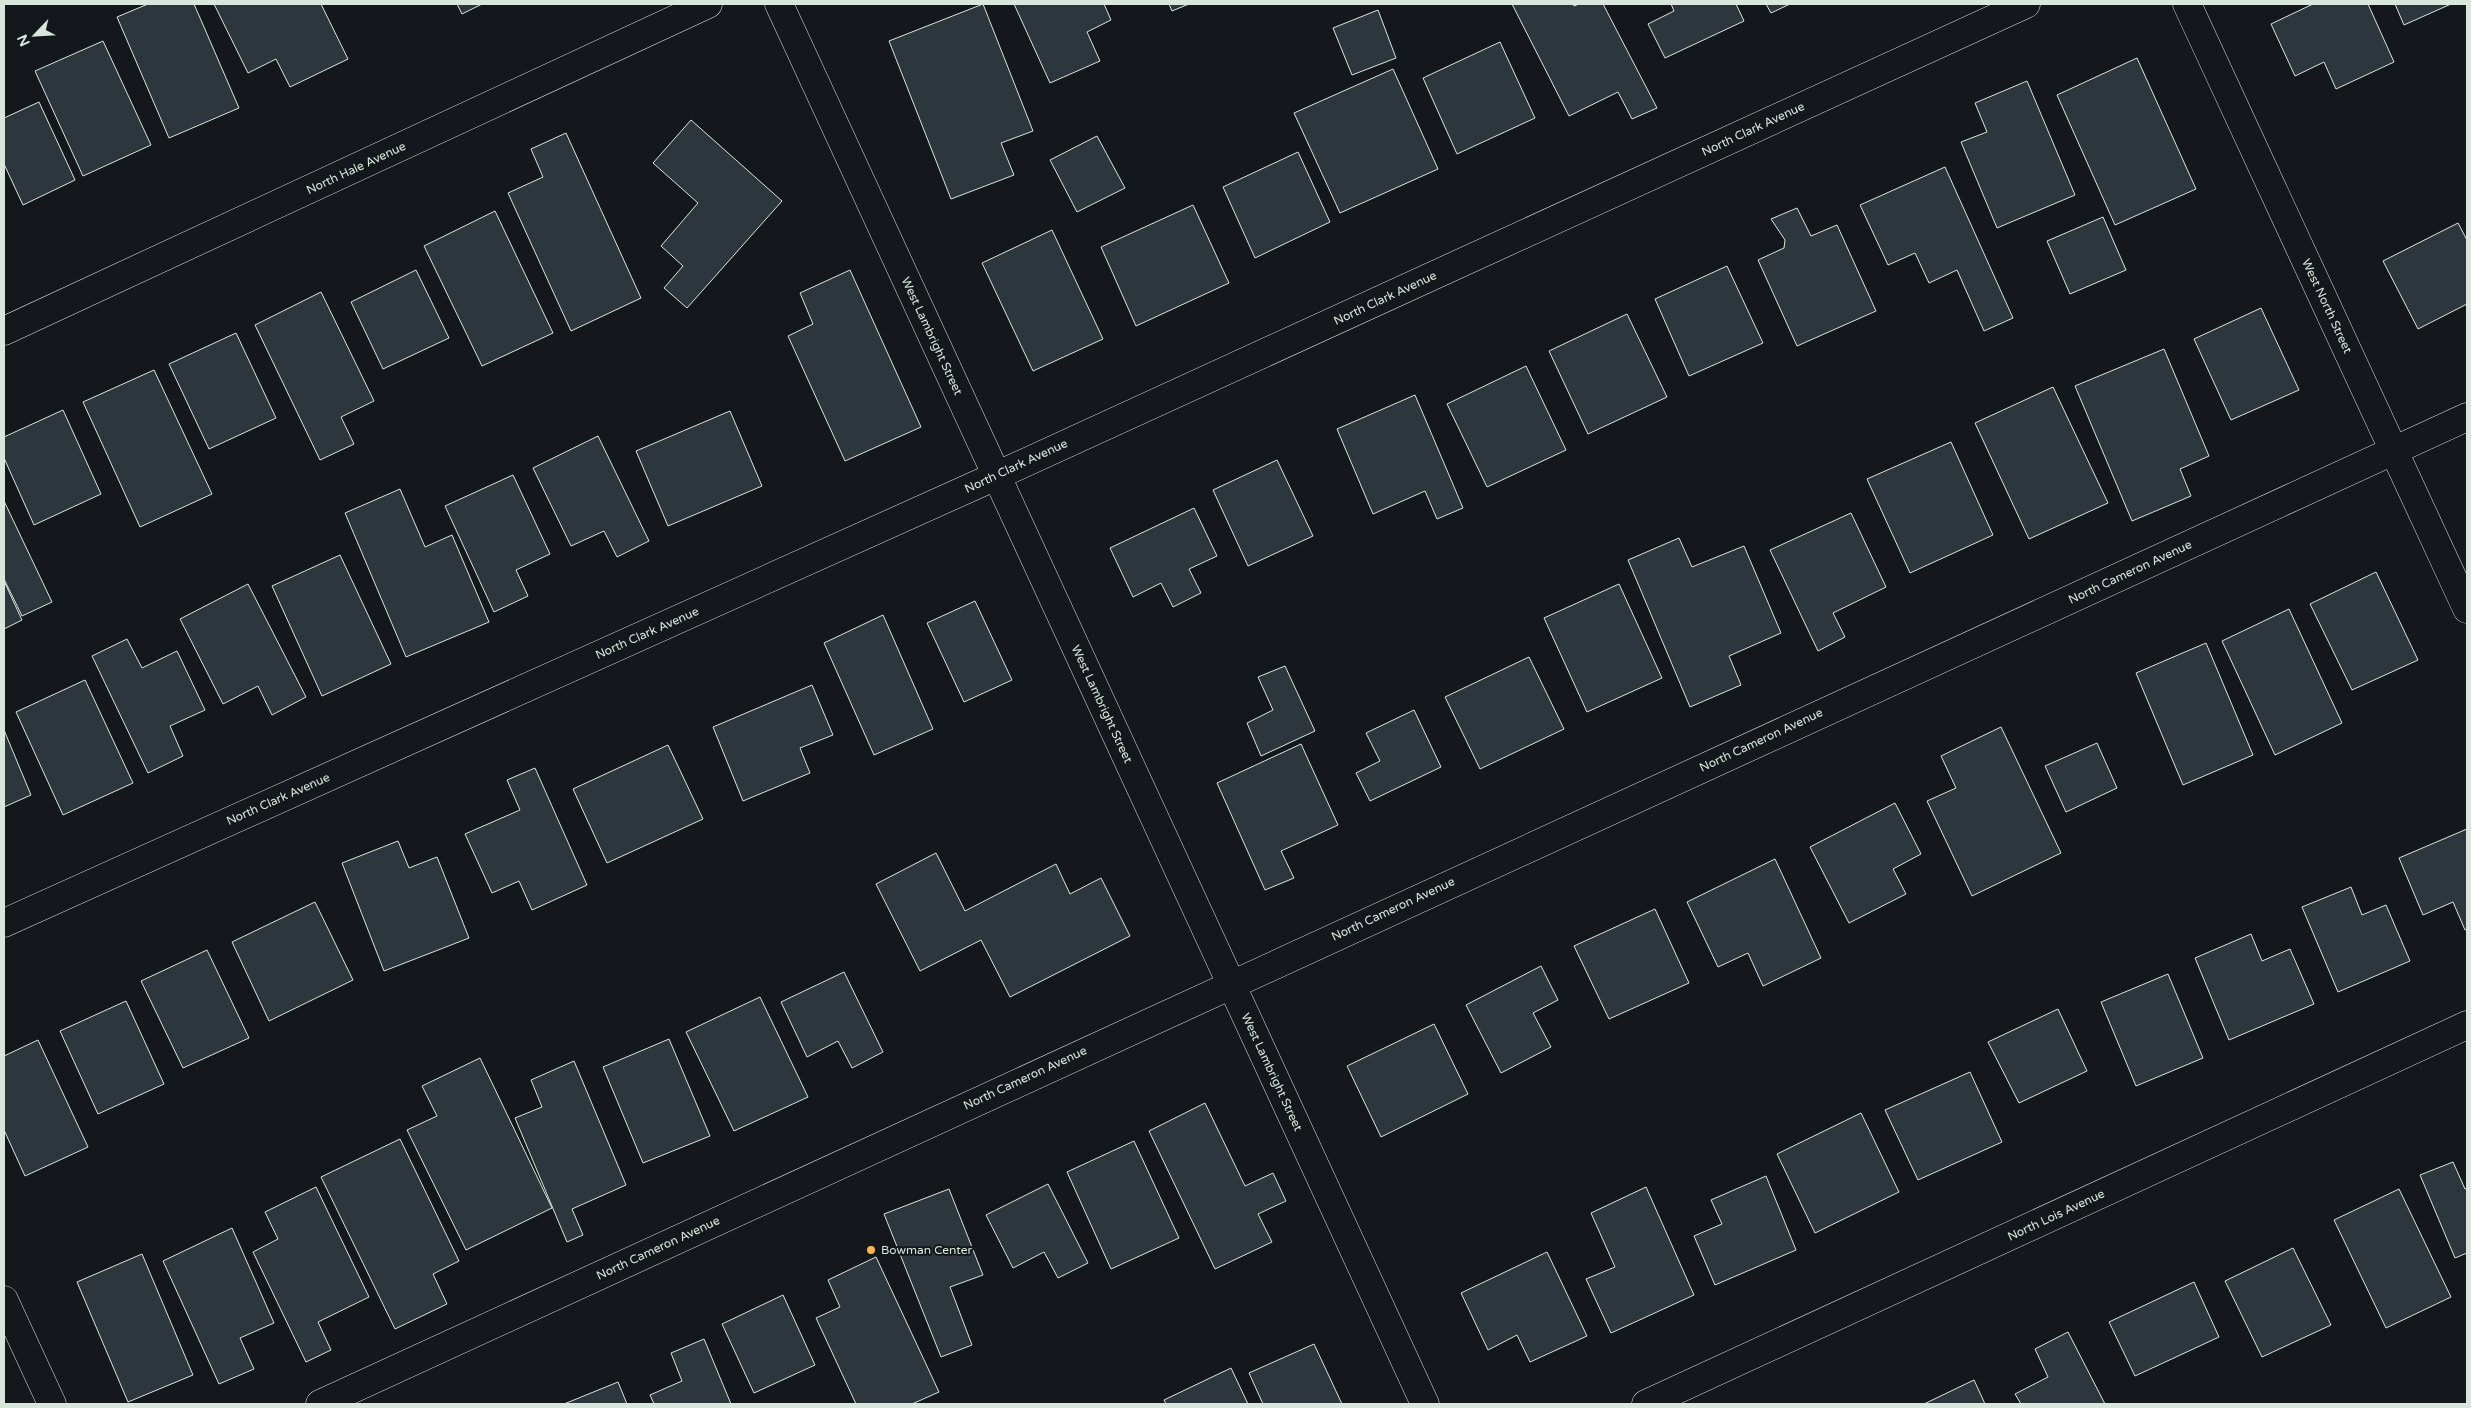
<svg xmlns="http://www.w3.org/2000/svg" width="2471" height="1408" font-family="'Varela Round',sans-serif">
	<style>
		.building { fill: #2c363c; stroke: #d8e6dc }
		.lines { fill: none; stroke-linecap: round; stroke-linejoin: round }
		.street-casing { stroke: #d8e6dc; stroke-width: 29 }
		.street { stroke: #14181c; stroke-width: 28 }
		.poi-dot { fill: #ffb74d; stroke: #14181c; stroke-width: 2 }
		.labels { text-anchor: middle; dominant-baseline: central; stroke-width: 4; stroke-linejoin: round; paint-order: stroke }
		.street-label { font-size: 12px; fill: #d8e6dc; stroke: #14181c }
		.poi-label { font-size: 12px; fill: #d8e6dc; stroke: #14181c; text-anchor: start }
	</style>
	<rect width="100%" height="100%" fill="#14181c"/>
	<path class="building" d="M148,4H194L239,108L169,138L117,17Z
		M214,4H321L348,59L290,87L276,59L248,73Z
		M457,4H482L462,14Z
		M983,4L1033,131L1001,143L1014,175L951,199L889,41Z
		M1014,4H1104L1111,20L1087,32L1100,61L1050,83Z
		M1169,4H1189L1172,11Z
		M1512,4H1573L1574,6L1579,4H1603L1657,108L1632,119L1618,92L1569,116Z
		M1671,4H1736L1744,21L1665,58L1648,24L1674,11Z
		M1766,4H1790L1771,13Z
		M2313,4H2368L2394,62L2336,89L2324,62L2295,76L2271,24Z
		M2395,4H2451L2404,25Z
		M1378,10L1396,58L1352,75L1333,28Z
		M103,41L151,145L83,176L35,71Z
		M1500,42L1535,118L1457,154L1423,78Z
		M2137,58L2196,189L2115,225L2057,95Z
		M1393,69L1438,169L1340,213L1294,113Z
		M2027,81L2075,195L1997,228L1961,142L1987,132L1975,103Z
		M39,102L75,180L23,205L4,164V118Z
		M691,120L782,201L687,308L664,288L683,266L661,246L698,203L653,163Z
		M566,133L641,298L571,331L508,193L543,177L531,149Z
		M1097,136L1125,188L1077,212L1050,160Z
		M1298,152L1330,222L1255,258L1223,187Z
		M1945,167L2013,318L1984,331L1957,270L1929,283L1915,253L1888,265L1860,205Z
		M1193,205L1229,283L1136,326L1101,247Z
		M1797,208L1811,236L1837,225L1876,311L1797,346L1758,260L1784,248L1785,240L1771,219Z
		M495,211L553,333L482,366L424,246Z
		M2103,217L2126,270L2070,294L2047,241Z
		M2458,223L2467,240V304L2418,329L2383,261Z
		M1052,230L1103,339L1033,371L982,263Z
		M1727,266L1763,343L1689,376L1655,299Z
		M416,270L449,338L383,369L351,302Z
		M850,270L921,427L845,461L788,336L813,324L800,293Z
		M321,292L374,401L341,417L354,444L320,460L255,325Z
		M2261,308L2299,390L2231,420L2194,339Z
		M1627,314L1667,397L1588,434L1549,351Z
		M236,333L276,418L209,449L169,364Z
		M2164,349L2209,456L2180,469L2191,496L2132,521L2075,386Z
		M1526,366L1566,450L1487,487L1447,404Z
		M154,370L212,494L140,527L83,402Z
		M2053,387L2108,503L2029,539L1975,423Z
		M1415,395L1463,508L1437,519L1425,491L1373,514L1337,429Z
		M63,410L101,494L34,525L4,458V437Z
		M730,411L762,486L668,526L636,451Z
		M598,436L649,541L617,557L604,531L571,546L533,468Z
		M1951,442L1993,535L1910,573L1867,479Z
		M1277,460L1313,536L1248,566L1213,490Z
		M513,475L550,554L516,570L528,596L494,612L445,506Z
		M400,489L425,547L452,535L489,622L406,657L345,513Z
		M4,501L52,602L22,616L4,579Z
		M1194,508L1217,556L1189,569L1201,593L1173,607L1161,583L1133,597L1110,548Z
		M1851,513L1886,587L1833,613L1845,637L1818,651L1770,550Z
		M1679,538L1692,567L1744,546L1781,633L1729,656L1741,685L1690,707L1628,560Z
		M340,555L391,664L322,696L272,586Z
		M2376,572L2418,660L2352,690L2310,604Z
		M4,581L22,620L4,629Z
		M248,584L306,697L272,715L258,686L223,704L180,619Z
		M1619,584L1662,678L1587,712L1544,618Z
		M975,601L1012,680L964,702L927,623Z
		M2289,609L2342,723L2275,755L2222,641Z
		M883,615L933,729L874,755L824,643Z
		M127,639L142,668L177,651L205,710L170,726L183,756L148,773L92,656Z
		M2206,643L2253,755L2183,785L2136,673Z
		M1529,657L1564,729L1480,769L1445,697Z
		M1285,666L1315,731L1261,756L1247,723L1273,710L1258,677Z
		M85,680L133,783L63,815L16,712Z
		M812,685L833,735L800,748L810,773L743,801L713,727Z
		M1414,710L1441,767L1370,801L1356,773L1380,761L1366,733Z
		M2001,727L2061,853L1972,896L1927,801L1956,788L1941,756Z
		M4,730L31,795L4,807Z
		M2097,743L2117,788L2066,812L2045,766Z
		M1301,744L1338,825L1281,851L1294,878L1265,890L1217,783Z
		M668,745L703,819L607,863L573,789Z
		M535,768L587,885L532,910L519,881L492,893L465,834L520,810L507,780Z
		M1895,803L1921,854L1893,869L1906,894L1849,923L1810,847Z
		M2467,829V929L2465,930L2453,902L2423,915L2399,858Z
		M398,841L409,868L437,857L469,938L384,971L342,863Z
		M936,853L965,911L1056,864L1070,894L1101,878L1130,936L1010,997L981,940L920,971L876,884Z
		M1775,859L1821,958L1763,986L1748,953L1718,967L1687,902Z
		M2351,887L2362,915L2386,905L2410,961L2338,992L2302,907Z
		M315,902L353,980L269,1021L232,942Z
		M1655,909L1689,983L1609,1019L1574,946Z
		M2251,934L2262,961L2290,949L2314,1004L2229,1040L2195,958Z
		M207,950L249,1038L183,1068L141,981Z
		M1541,966L1558,1000L1533,1013L1551,1047L1501,1073L1466,1005Z
		M844,972L883,1052L852,1068L838,1041L807,1057L781,1002Z
		M2168,974L2203,1058L2136,1086L2101,1002Z
		M760,997L808,1097L734,1131L686,1032Z
		M126,1001L164,1084L98,1114L60,1031Z
		M2058,1009L2087,1071L2019,1103L1988,1042Z
		M1434,1024L1468,1094L1381,1137L1347,1066Z
		M669,1039L710,1136L643,1163L603,1067Z
		M38,1040L88,1147L25,1176L4,1130V1056Z
		M480,1058L552,1208L466,1250L407,1130L437,1116L422,1086Z
		M574,1061L626,1185L572,1209L583,1235L567,1242L515,1118L542,1107L531,1080Z
		M1970,1072L2002,1142L1918,1180L1885,1110Z
		M1205,1103L1245,1186L1273,1173L1286,1201L1258,1214L1272,1242L1215,1269L1149,1131Z
		M1861,1113L1899,1192L1815,1233L1777,1154Z
		M400,1139L459,1261L433,1274L447,1304L395,1329L321,1177Z
		M1134,1141L1179,1238L1111,1269L1067,1172Z
		M2453,1162L2465,1189L2467,1188V1253L2455,1258L2420,1175Z
		M1766,1176L1796,1250L1715,1285L1694,1236L1722,1224L1711,1200Z
		M1048,1184L1088,1263L1058,1278L1044,1252L1013,1268L986,1215Z
		M316,1187L369,1297L318,1322L331,1350L306,1362L253,1252L278,1239L265,1212Z
		M1646,1187L1694,1295L1611,1333L1586,1279L1615,1267L1591,1213Z
		M949,1189L983,1275L950,1287L972,1345L941,1357L884,1214Z
		M2399,1189L2451,1297L2386,1328L2334,1220Z
		M232,1228L274,1323L240,1338L254,1369L219,1384L163,1261Z
		M2293,1248L2331,1325L2262,1357L2225,1281Z
		M1547,1252L1587,1336L1530,1362L1517,1335L1488,1350L1461,1293Z
		M142,1254L193,1375L128,1402L77,1282Z
		M876,1257L939,1392L912,1404H856L816,1318L840,1307L828,1280Z
		M2194,1282L2219,1337L2135,1376L2109,1322Z
		M783,1295L815,1365L754,1393L722,1324Z
		M2068,1332L2105,1404H2021L2015,1394L2048,1377L2035,1349Z
		M704,1339L731,1404H654L650,1395L682,1381L671,1353Z
		M1314,1344L1342,1404H1263L1249,1373Z
		M1231,1368L1248,1404H1166L1164,1400Z
		M1974,1380L1985,1404H1924Z
		M618,1382L627,1404H564Z"/>
	<g class="lines">
		<defs>
			<path id="street" d="M779,4L1425,1404
				M2187,4L2467,609
				M4,331L708,4
				M4,923L996,476L2026,4
				M4,1300L52,1404
				M320,1404L2467,417
				M1646,1404L2467,1025"/>
		</defs>
		<use href="#street" class="street-casing"/>
		<use href="#street" class="street"/>
	</g>
	<circle class="poi-dot" cx="871" cy="1250" r="5"/>
	<g class="labels">
		<g class="street-label">
			<text transform="translate(1753 129) rotate(-25)">North Clark Avenue</text>
			<text transform="translate(356 168) rotate(-25)">North Hale Avenue</text>
			<text transform="translate(1385 298) rotate(-25)">North Clark Avenue</text>
			<text transform="translate(2327 306) rotate(65)">West North Street</text>
			<text transform="translate(932 336) rotate(65)">West Lambright Street</text>
			<text transform="translate(1016 466) rotate(-25)">North Clark Avenue</text>
			<text transform="translate(2130 572) rotate(-25)">North Cameron Avenue</text>
			<text transform="translate(647 633) rotate(-24)">North Clark Avenue</text>
			<text transform="translate(1102 704) rotate(65)">West Lambright Street</text>
			<text transform="translate(1761 740) rotate(-25)">North Cameron Avenue</text>
			<text transform="translate(278 799) rotate(-24)">North Clark Avenue</text>
			<text transform="translate(1393 909) rotate(-25)">North Cameron Avenue</text>
			<text transform="translate(1272 1072) rotate(65)">West Lambright Street</text>
			<text transform="translate(1025 1078) rotate(-25)">North Cameron Avenue</text>
			<text transform="translate(2056 1215) rotate(-25)">North Lois Avenue</text>
			<text transform="translate(658 1248) rotate(-25)">North Cameron Avenue</text>
		</g>
		<g class="poi-label">
			<text x="881" y="1250">Bowman Center</text>
		</g>
	</g>
	<rect width="2471" height="1408" fill="none" stroke="#d8e6dc" stroke-width="10"/>
	<g transform="translate(35 35) rotate(245)" stroke="#14181c" stroke-width="4" paint-order="stroke">
	<path d="M0-4L9 19L0 12L-9 19Z" fill="#d8e6dc"/>
	<text y="-8" font-size="14" font-weight="bold" text-anchor="middle" fill="#d8e6dc">N</text>
	</g>
</svg>
